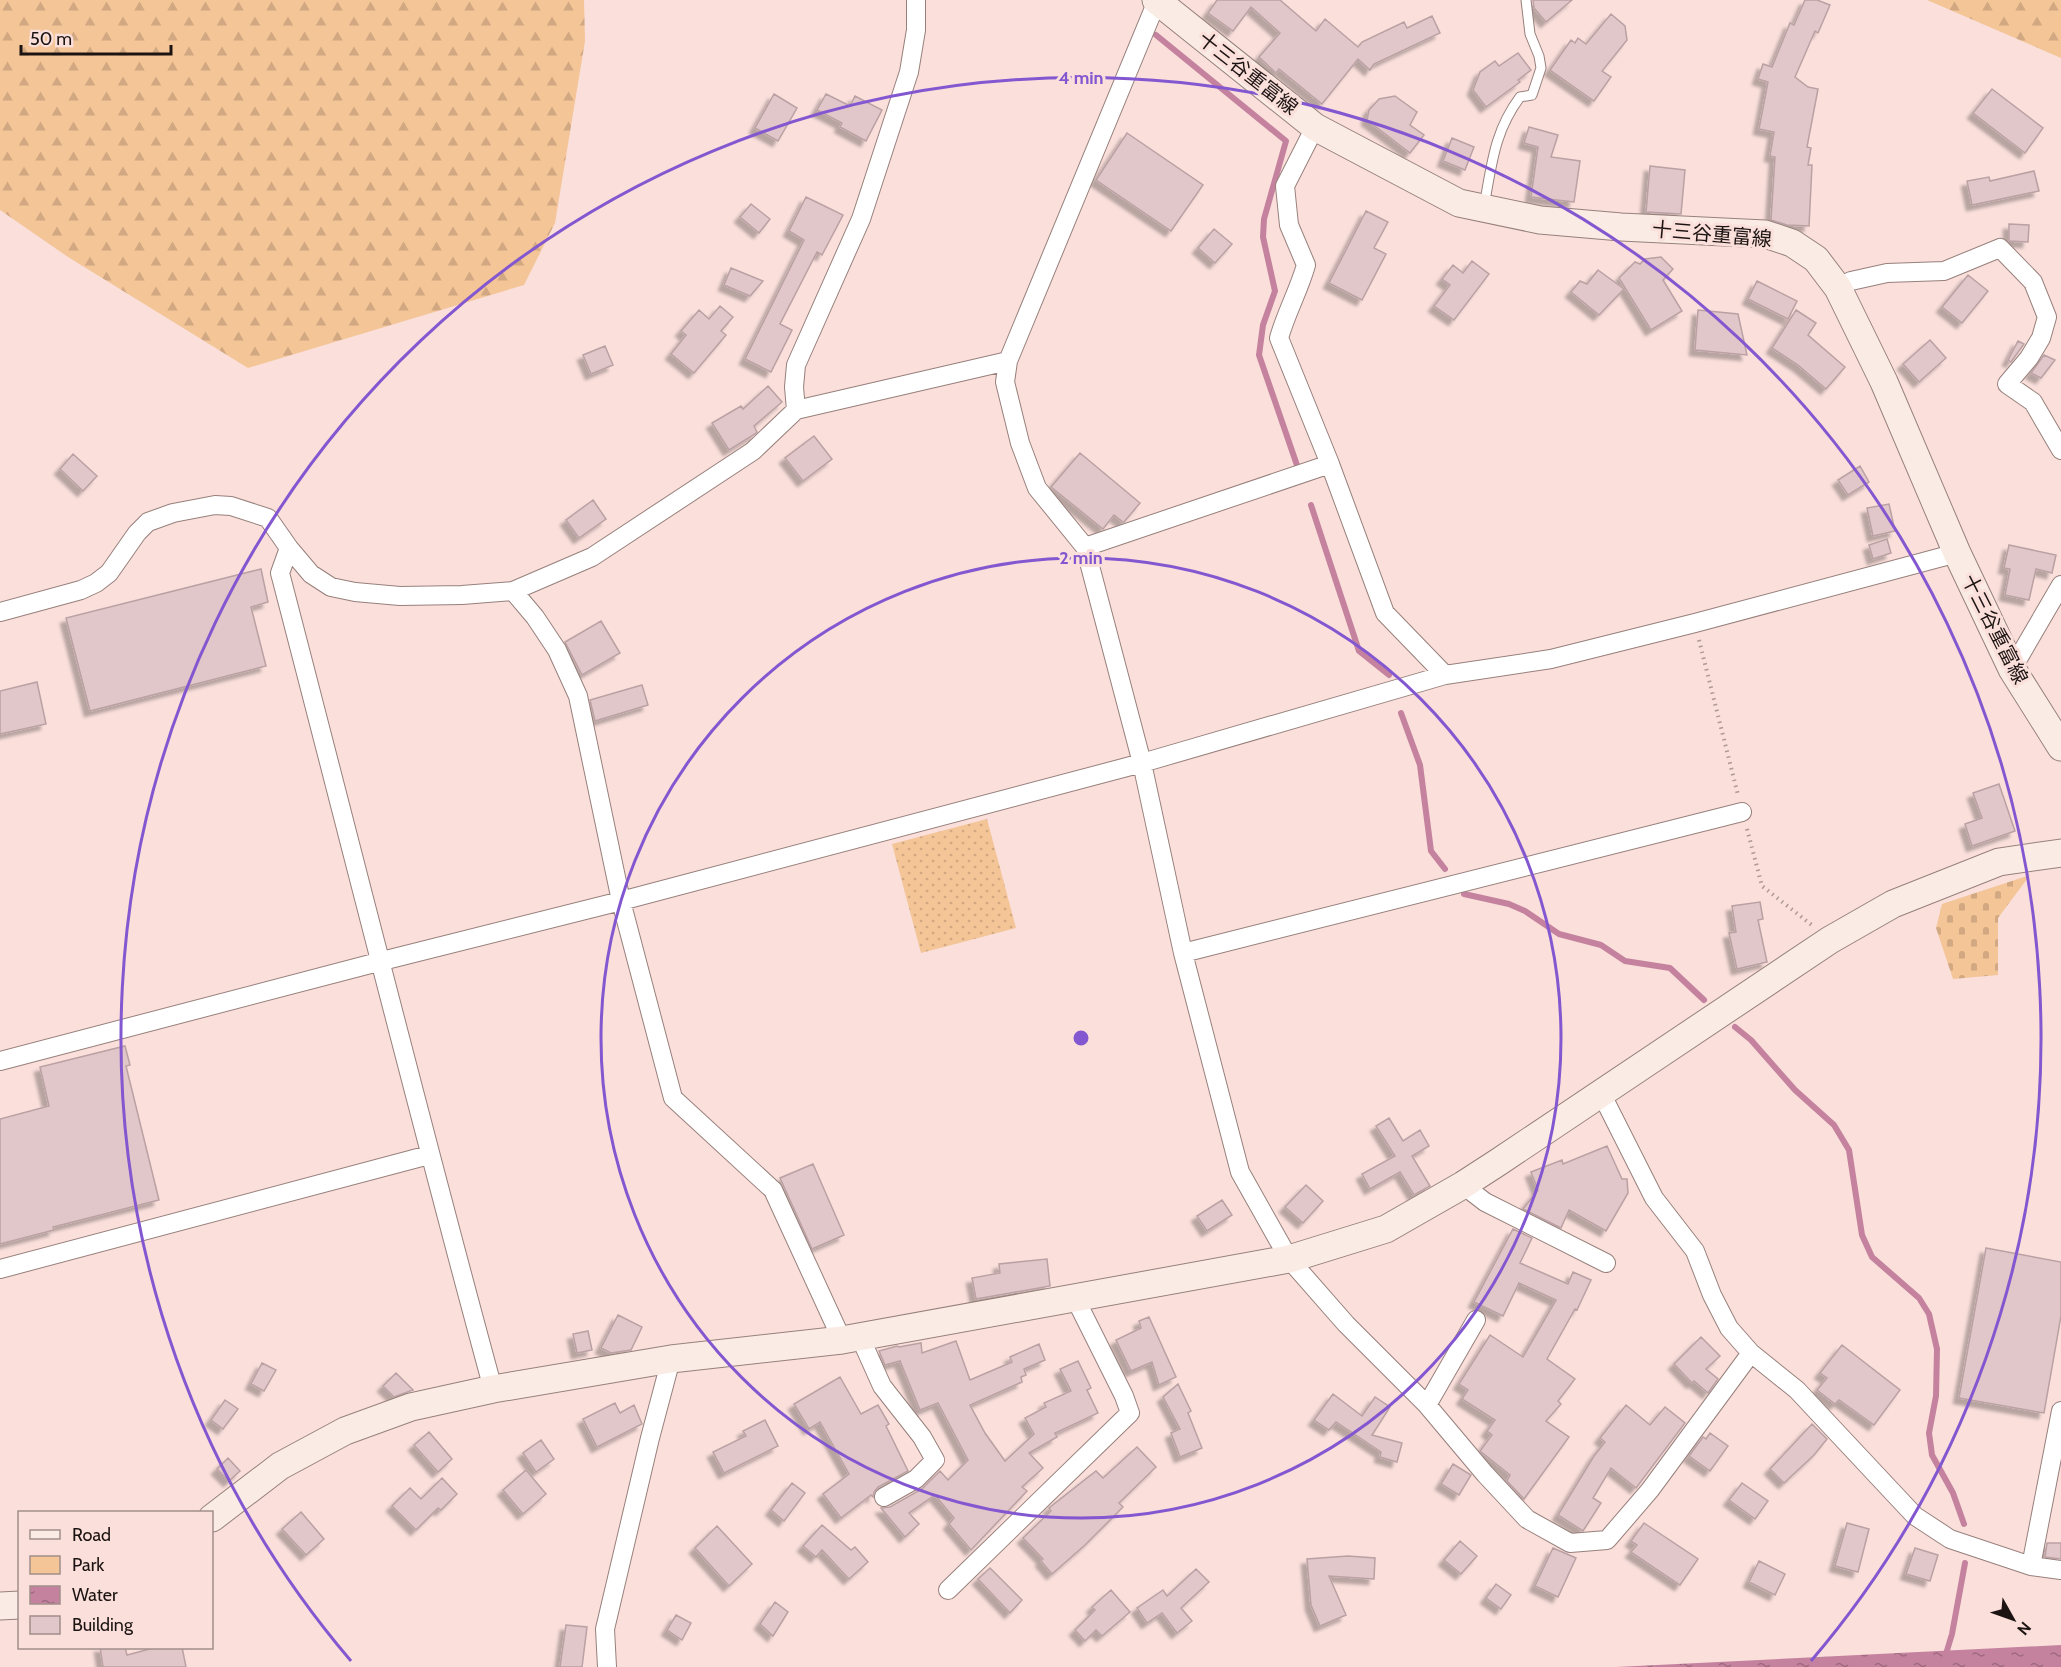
<svg xmlns="http://www.w3.org/2000/svg" width="2061" height="1667" font-family="Cabin,'Noto Sans JP',sans-serif">
	<style>
		.green { fill: url(#green-dots) }
		.forest { fill: url(#forest-firs) }
		.cemetery { fill: url(#cemetery-stones) }
		.water { fill: url(#water-ripples) }
		.lines { fill: none; stroke-linecap: round; stroke-linejoin: round }
		.stream { stroke: #c4829e; stroke-width: 6 }
		.building { fill: #e1c7c9; stroke: #baa1a3; stroke-width: 1.5; filter: url(#shadow) }
		.lane-casing { stroke: #97807c; stroke-width: 11 }
		.street-casing { stroke: #97807c; stroke-width: 20 }
		.secondary-casing { stroke: #97807c; stroke-width: 29 }
		.path { stroke: #ae9996; stroke-width: 4; stroke-dasharray: 1.5 4.5; stroke-linecap: butt }
		.lane { stroke: #fff; stroke-width: 9 }
		.street { stroke: #fff; stroke-width: 18 }
		.secondary { stroke: #faece4; stroke-width: 27 }
		.ring { fill: none; stroke: #8357d0; stroke-width: 3 }
		.labels { text-anchor: middle; dominant-baseline: central; stroke-width: 6; stroke-linejoin: round; paint-order: stroke }
		.street-label { font-size: 20px; fill: #1c1412; stroke: #fadfdb }
		.centre { fill: #8357d0; stroke: #fadfdb; stroke-width: 3 }
		.ring-label { font-size: 18px; text-anchor: middle; font-weight: bold; fill: #8357d0; stroke: #fadfdb; stroke-width: 6; stroke-linejoin: round; paint-order: stroke }
	</style>
	<defs>
		<pattern id="green-dots" width="8" height="8" patternUnits="userSpaceOnUse" patternTransform="scale(1.5)"><rect width="8" height="8" fill="#f4c597"/><path d="M2 2h.1M6 6h.1" fill="none" stroke="#d1a881" stroke-width="1.8" stroke-linecap="round"/></pattern>
		<pattern id="forest-firs" width="22" height="20" patternUnits="userSpaceOnUse" patternTransform="scale(1.5)"><rect width="22" height="20" fill="#f4c597"/><path d="M5 1l3.5 6h-7zM16 11l3.5 6h-7z" fill="#d1a881"/></pattern>
		<pattern id="cemetery-stones" width="16" height="16" patternUnits="userSpaceOnUse" patternTransform="scale(1.5)"><rect width="16" height="16" fill="#f4c597"/><path d="M2 7V4a2 2 0 0 1 4 0v3zM10 15v-3a2 2 0 0 1 4 0v3z" fill="#d1a881"/></pattern>
		<pattern id="water-ripples" width="26" height="14" patternUnits="userSpaceOnUse" patternTransform="scale(1.5)"><rect width="26" height="14" fill="#c4829e"/><path d="M2 4q2-2 4 0t4 0M15 11q2-2 4 0t4 0" fill="none" stroke="#9e697f"/></pattern>
		<filter id="shadow"><feDropShadow dx="-5.5" dy="5.5" stdDeviation="1.5" flood-color="#0004"/></filter>
	</defs>
	<rect width="100%" height="100%" fill="#fadfdb"/>
	<path class="green" d="M987,819L1016,928L921,953L892,844Z"/>
	<path class="forest" d="M0,0H584L585,41L555,223L524,285L248,368L68,257L0,210Z
		M1927,0H2061V58Z"/>
	<path class="cemetery" d="M2030,875L1998,918V975L1953,979L1936,928L1942,904Z"/>
	<path class="water" d="M2061,1645V1667H1616Z"/>
	<g class="lines">
		<path class="stream" d="M1156,35L1286,141L1264,219L1263,237L1275,291L1263,325L1259,355L1299,471
			M1311,505L1359,651L1389,675
			M1401,713L1420,765L1431,851L1445,869
			M1464,894L1509,904L1525,911L1559,934L1601,945L1625,961L1670,968L1704,1000
			M1735,1027L1751,1040L1795,1090L1834,1125L1849,1150L1862,1235L1872,1257L1919,1298L1929,1314L1937,1349L1936,1396L1929,1433L1932,1455L1953,1493L1964,1524
			M1942,1667L1952,1634L1965,1563"/>
	</g>
	<path class="building" d="M1217,0H1280L1316,31L1325,19L1358,47L1362,42L1404,22L1407,28L1432,16L1440,33L1374,64L1370,70L1358,59L1322,104L1279,69L1276,73L1259,57L1280,33L1251,7L1233,31L1208,13Z
		M1533,0H1572L1546,22L1534,8Z
		M1805,0H1817L1830,5L1818,33L1815,31L1795,77L1808,87L1818,89L1807,147L1811,148L1808,165H1812L1809,226L1787,225L1771,220L1775,157L1770,156L1774,132L1759,129L1768,82L1758,79L1763,64L1772,67L1790,23L1794,25Z
		M1611,14L1625,26L1627,40L1602,71L1611,77L1594,101L1550,70L1571,40L1575,43L1578,38L1586,44Z
		M1518,53L1531,70L1518,80L1520,82L1486,107L1473,90L1480,72L1495,61L1499,66Z
		M1992,89L2043,128L2025,153L1973,113Z
		M774,94L797,108L778,141L755,128Z
		M826,94L850,106L855,96L882,110L866,141L840,127L842,123L817,110Z
		M1395,96L1417,112L1410,125L1424,135L1410,153L1367,120L1369,110L1379,99Z
		M1529,127L1558,135L1551,157L1580,161L1574,202L1531,197L1538,147L1524,143Z
		M1127,133L1203,185L1171,231L1096,180Z
		M1452,138L1474,147L1465,170L1443,161Z
		M1650,166L1685,170L1681,214L1646,212Z
		M2034,171L2039,191L1972,205L1967,181L1989,177L1990,181Z
		M806,197L843,215L822,255L817,252L780,324L792,330L771,372L745,359L804,240L789,231Z
		M751,204L770,219L759,233L740,217Z
		M1366,211L1388,222L1374,248L1386,254L1362,300L1329,283Z
		M2009,224L2029,225L2028,242L2009,241Z
		M1214,229L1232,244L1215,263L1198,248Z
		M1661,257L1673,269L1663,280L1682,311L1651,330L1619,278L1635,262L1640,264L1645,259Z
		M1472,261L1489,274L1454,320L1434,306L1450,285L1442,279L1453,265L1463,273Z
		M731,268L763,281L750,296L743,293L724,285Z
		M1598,270L1624,289L1599,315L1571,292L1580,281L1587,284Z
		M1968,275L1988,291L1962,323L1942,307Z
		M1757,281L1797,301L1788,319L1748,299Z
		M720,306L733,317L721,331L726,335L694,373L671,354L686,335L681,331L699,310L709,319Z
		M1698,310L1738,314L1747,355L1695,350Z
		M1796,310L1816,323L1808,335L1845,367L1826,389L1798,365L1772,348Z
		M1930,340L1946,358L1919,382L1903,364Z
		M2018,341L2024,344L2011,362L2008,360Z
		M605,346L613,365L591,374L583,355Z
		M2044,355L2055,360L2041,378L2031,373Z
		M768,386L782,402L754,426L757,432L755,434L729,450L712,423L741,406L743,409Z
		M814,436L832,459L803,481L785,458Z
		M1080,453L1140,503L1124,522H1123L1114,515L1103,529L1051,487Z
		M73,454L97,476L83,491L60,469Z
		M1860,466L1869,482L1848,495L1838,480Z
		M593,500L606,519L579,538L566,520Z
		M1889,504L1895,531L1873,536L1867,508Z
		M1887,539L1891,553L1873,559L1869,545Z
		M2009,545L2056,555L2052,573L2036,569L2029,600L2005,595L2010,569L2004,568Z
		M261,569L268,602L251,607L266,666L90,711L66,618Z
		M601,621L620,653L582,675L565,642Z
		M37,682L46,724L0,734V691Z
		M642,685L648,705L595,721L590,700Z
		M1999,784L2015,831L1972,846L1965,824L1982,818L1973,793Z
		M1760,902L1763,919L1758,920L1767,962L1737,969L1729,933L1736,932L1732,906Z
		M125,1046L130,1065L126,1066L159,1200L53,1227L54,1230L0,1244V1119L49,1106L40,1067Z
		M1389,1118L1403,1141L1420,1130L1429,1146L1412,1156L1430,1186L1414,1195L1400,1172L1370,1189L1362,1174L1395,1156L1376,1126Z
		M1607,1146L1622,1179H1627L1628,1193L1606,1231L1569,1210L1561,1228L1523,1209L1538,1190L1531,1172L1562,1160L1563,1164Z
		M813,1164L844,1235L812,1249L780,1178Z
		M1306,1185L1323,1201L1303,1223L1285,1207Z
		M1222,1200L1232,1215L1207,1231L1197,1216Z
		M1513,1229L1532,1238L1520,1263L1568,1284L1573,1272L1591,1280L1577,1310L1575,1309L1547,1359L1575,1379L1558,1401L1561,1404L1546,1421L1569,1437L1524,1499L1507,1481L1510,1475L1480,1451L1492,1435L1487,1431L1495,1420L1462,1399L1468,1390L1459,1384L1490,1335L1523,1357L1556,1300L1519,1283L1503,1316L1474,1302Z
		M1986,1248L2061,1262V1316L2044,1413L1959,1398Z
		M1047,1259L1050,1286L976,1299L972,1278L1000,1273L999,1264Z
		M618,1315L642,1327L631,1350L611,1353L601,1348Z
		M1149,1317L1176,1377L1159,1385L1152,1362L1131,1371L1116,1340L1141,1328L1139,1321Z
		M588,1331L592,1350L577,1353L573,1334Z
		M1701,1337L1720,1356L1706,1369L1718,1379L1708,1393L1694,1381L1692,1383L1674,1364Z
		M956,1341L970,1380L1012,1362L1010,1357L1039,1344L1045,1360L1024,1369L1026,1375L1021,1377L1022,1382L970,1405L985,1433L1005,1461L1034,1434L1025,1418L1046,1407L1044,1403L1071,1391L1060,1369L1078,1361L1091,1388L1087,1390L1098,1413L1055,1433L1057,1437L1029,1453L1043,1468L1022,1487L1027,1491L971,1550L949,1524L954,1518L935,1495L909,1513L919,1524L905,1537L881,1508L890,1507L922,1489L940,1471L948,1480L968,1460L938,1403L920,1410L900,1361L885,1365L879,1351L897,1346L899,1347L921,1343L922,1353Z
		M1842,1345L1900,1390L1874,1425L1839,1400L1835,1404L1817,1390L1827,1378L1820,1373Z
		M262,1363L276,1370L264,1391L251,1384Z
		M396,1373L413,1390L394,1397L383,1386Z
		M840,1377L861,1414L878,1405L889,1424L886,1426L908,1471L878,1487L874,1492L873,1497L871,1495L841,1518L823,1494L849,1474L820,1422L809,1429L794,1404Z
		M1178,1384L1191,1411L1188,1413L1202,1448L1180,1457L1171,1433L1180,1429L1163,1397Z
		M1333,1394L1362,1416L1375,1397L1390,1407L1372,1435L1402,1443L1397,1462L1380,1457L1381,1452L1336,1422L1329,1430L1314,1420Z
		M225,1400L238,1409L223,1429L211,1420Z
		M615,1403L620,1413L634,1405L642,1424L597,1447L583,1419Z
		M1626,1405L1650,1425L1665,1407L1685,1423L1636,1488L1611,1468L1593,1498L1601,1503L1583,1531L1558,1515L1594,1456L1605,1442L1600,1438Z
		M765,1420L778,1446L724,1473L713,1452L746,1436L743,1431Z
		M1812,1424L1827,1439L1814,1455L1784,1483L1770,1469Z
		M429,1432L452,1459L438,1472L414,1445Z
		M1710,1433L1728,1446L1710,1471L1689,1456L1703,1437L1706,1439Z
		M541,1440L554,1459L536,1472L523,1453Z
		M1137,1447L1156,1467L1119,1503L1123,1507L1085,1545L1052,1574L1041,1561L1043,1559L1023,1538L1051,1511L1049,1508L1096,1471L1103,1478Z
		M228,1458L240,1471L229,1481L217,1469Z
		M1453,1464L1471,1475L1459,1495L1441,1484Z
		M526,1470L546,1494L523,1514L503,1490Z
		M442,1478L457,1494L441,1510L438,1508L416,1530L392,1506L410,1488L421,1499Z
		M792,1483L805,1493L784,1521L771,1510Z
		M1742,1483L1768,1501L1755,1519L1729,1500Z
		M301,1512L324,1539L306,1555L282,1529Z
		M1644,1523L1698,1559L1680,1585L1631,1552L1637,1545L1631,1541Z
		M1847,1523L1869,1529L1858,1572L1835,1566Z
		M822,1525L851,1550L855,1547L868,1562L849,1579L822,1550L816,1557L803,1546Z
		M717,1526L752,1564L729,1586L695,1548Z
		M1460,1541L1477,1556L1461,1574L1444,1560Z
		M2047,1543H2061V1559L2045,1557Z
		M1553,1548L1576,1558L1558,1597L1535,1586Z
		M1915,1548L1938,1555L1930,1581L1906,1574Z
		M1348,1556L1375,1558L1374,1579L1329,1576L1346,1615L1320,1626L1311,1605L1307,1559Z
		M1759,1561L1785,1574L1775,1595L1749,1582Z
		M990,1568L1022,1600L1010,1613L978,1579Z
		M1196,1569L1209,1582L1181,1608L1192,1621L1177,1633L1162,1613L1147,1623L1137,1608L1163,1590L1167,1596Z
		M1496,1584L1511,1595L1501,1609L1486,1598Z
		M1111,1590L1130,1612L1102,1636L1096,1630L1085,1641L1075,1630L1095,1610L1092,1607Z
		M775,1602L788,1612L773,1636L760,1624Z
		M676,1615L691,1623L682,1640L667,1630Z
		M566,1625L587,1627L582,1667H560Z
		M100,1647H125L127,1655L157,1647H182L186,1667H103Z"/>
	<g class="lines">
		<defs>
			<path id="lane" d="M1484,206C1492,164 1494,132 1520,97L1532,95L1541,68L1539,56L1530,34L1526,0"/>
			<path id="street" d="M1157,1L1008,361L1005,382L1020,443L1037,488L1085,547L1142,763L1445,675L1551,659L1695,623L1957,553
				M1315,127L1285,186L1289,225L1306,265C1299,290 1286,313 1279,338L1330,464L1385,613L1445,675
				M1838,288L1851,281L1887,273L1944,271L2000,248L2033,282L2047,317L2041,338L2029,358L2007,384L2033,402L2061,450
				M796,410L794,387L796,365L861,219L909,72L916,30V0
				M1085,547L1330,464
				M289,548L280,573C351,845 419,1118 493,1389
				M513,591L535,617L557,650L578,696L621,901L673,1098L773,1190L842,1340
				M0,612L81,590L96,583L109,573L137,533L148,522L173,513L215,505L231,506L268,518L289,548L311,574L331,587L355,592L400,596L462,595L513,591L592,557L753,451L796,410L1008,361
				M2012,669L2061,585
				M1183,953L1742,812
				M0,1061L382,961L621,901L1142,763L1183,953L1240,1172L1289,1259L1346,1324L1427,1405L1485,1474L1527,1519L1570,1543L1607,1540L1650,1490L1751,1353L1797,1390L1915,1516L1950,1539L2031,1566L2061,1570
				M1601,1093L1654,1198L1695,1251L1712,1295L1729,1328L1751,1353
				M1463,1185L1485,1202L1606,1263
				M0,1269L429,1155
				M860,1337L882,1386L922,1437L935,1460L916,1479L884,1497
				M1427,1405L1476,1320
				M2031,1566L2061,1411
				M948,1590L1130,1413L1124,1396L1075,1298
				M607,1667L605,1629L650,1438L671,1359"/>
			<path id="secondary" d="M1156,0L1315,127L1459,203L1540,220L1621,227L1765,234L1792,243L1816,259L1838,288L1884,382L1957,553L2012,669L2061,747
				M212,1518L280,1466L345,1431L411,1407L493,1389L671,1359L842,1340L1289,1259L1386,1229L1463,1185L1497,1163L1830,940L1893,904L1999,862L2061,853
				M0,1606L20,1605"/>
		</defs>
		<use href="#lane" class="lane-casing"/>
		<use href="#street" class="street-casing"/>
		<use href="#secondary" class="secondary-casing"/>
		<path class="path" d="M1699,640L1738,795
			M1747,829L1762,886L1813,926"/>
		<use href="#lane" class="lane"/>
		<use href="#street" class="street"/>
		<use href="#secondary" class="secondary"/>
	</g>
	<g class="ring">
		<circle cx="1081" cy="1038" r="480"/>
		<path d="M351 1661A960 960 0 1 1 1811 1661"/>
	</g>
	<g class="labels">
		<g class="street-label">
			<text transform="translate(1248 73) rotate(38)">十三谷重富線</text>
			<text transform="translate(1712 234) rotate(5)">十三谷重富線</text>
			<text transform="translate(1995 629) rotate(63)">十三谷重富線</text>
		</g>
	</g>
	<circle cx="1081" cy="1038" r="9" class="centre"/>
	<g class="ring-label">
		<text x="1081" y="84">4 min</text>
		<text x="1081" y="564">2 min</text>
	</g>
	<rect x="18" y="1511" width="195" height="138" fill="#fadfdb" stroke="#a18e8b" stroke-width="1.5"/>
	<rect x="30" y="1530" width="30" height="9" fill="#faece4" stroke="#a18e8b" stroke-width="1.5"/>
	<text x="72" y="1541" font-size="18" fill="#1c1412">Road</text>
	<rect x="30" y="1556" width="30" height="18" fill="#f4c597" stroke="#a18e8b" stroke-width="1.5"/>
	<text x="72" y="1571" font-size="18" fill="#1c1412">Park</text>
	<rect x="30" y="1586" width="30" height="18" fill="url(#water-ripples)" stroke="#a18e8b" stroke-width="1.5"/>
	<text x="72" y="1601" font-size="18" fill="#1c1412">Water</text>
	<rect x="30" y="1616" width="30" height="18" fill="#e1c7c9" stroke="#a18e8b" stroke-width="1.5"/>
	<text x="72" y="1631" font-size="18" fill="#1c1412">Building</text>
	<g transform="translate(2013 1619) rotate(130)" stroke="#fadfdb" stroke-width="4.5" paint-order="stroke">
	<path d="M0-4.5L10 22L0 15L-10 22Z" fill="#1c1412"/>
	<text y="-9" font-size="16" font-weight="bold" text-anchor="middle" fill="#1c1412">N</text>
	</g>
	<path d="M21 45v9h150v-9" fill="none" stroke="#1c1412" stroke-width="3"/>
	<text x="30" y="45" font-size="18" fill="#1c1412" stroke="#fadfdb" stroke-width="4.5" paint-order="stroke">50 m</text>
</svg>
